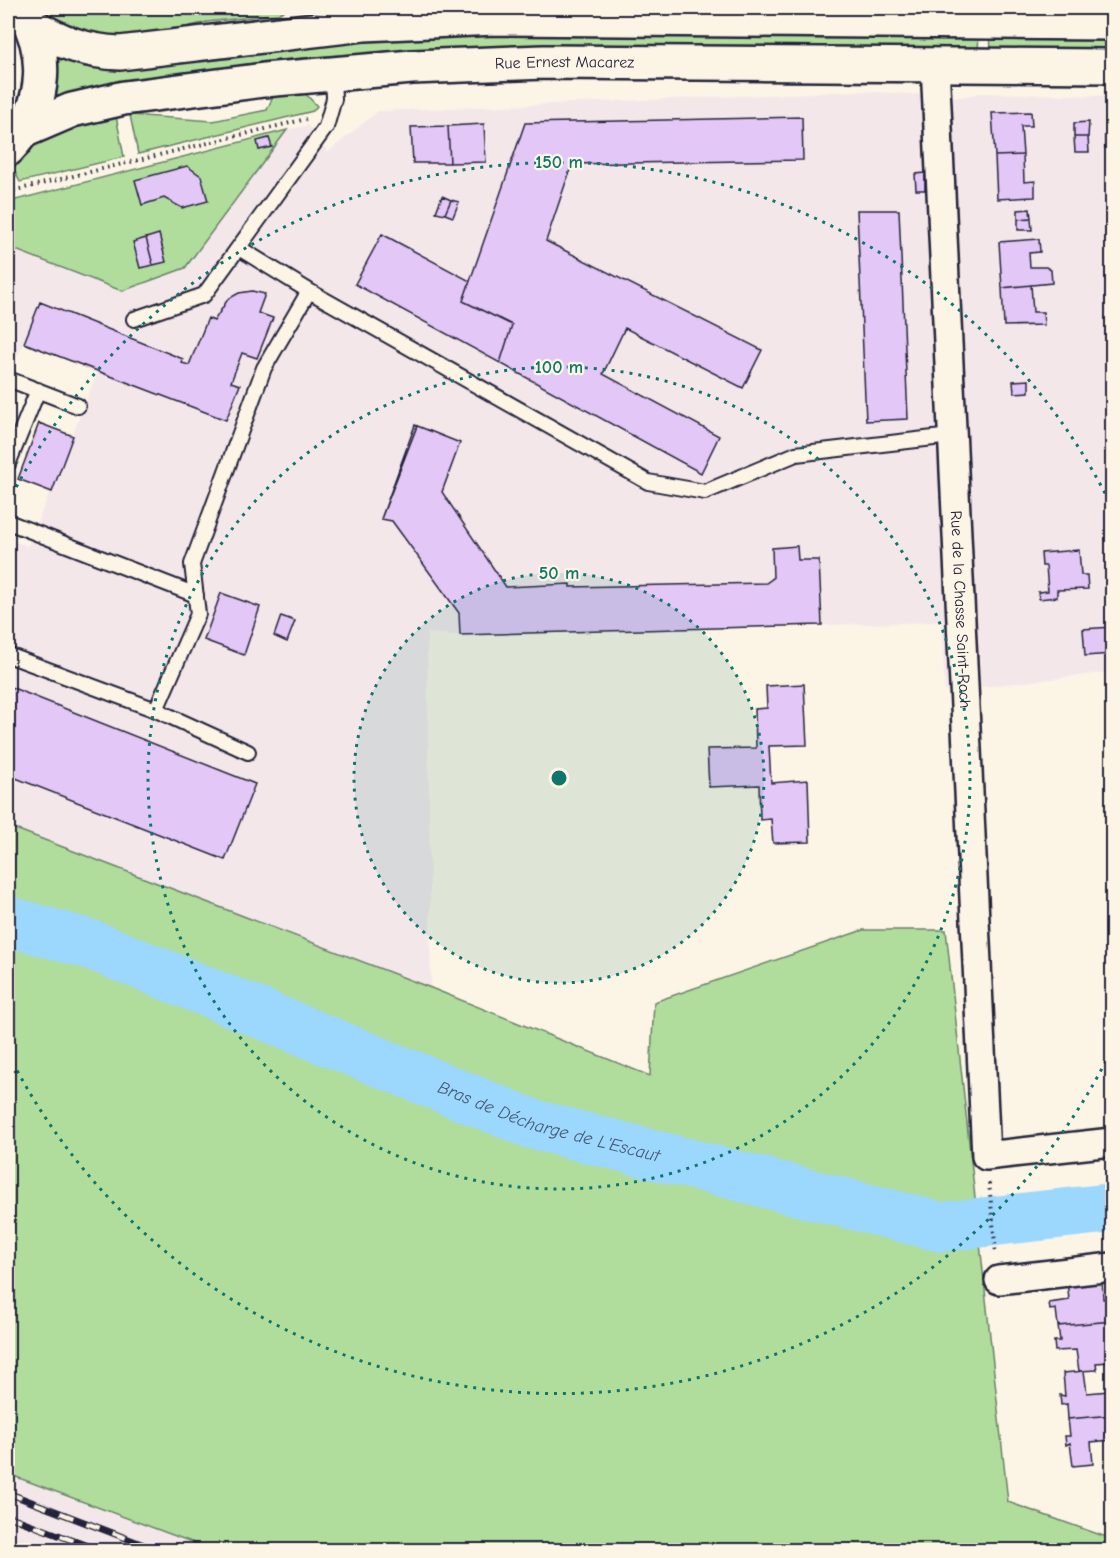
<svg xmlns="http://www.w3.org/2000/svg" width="1120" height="1558" font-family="'Comic Neue',sans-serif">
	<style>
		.built { fill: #f4e7ea }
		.green { fill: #b0dd9b; stroke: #69806b; stroke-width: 1.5 }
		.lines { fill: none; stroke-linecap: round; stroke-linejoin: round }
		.river { stroke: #9cd7fd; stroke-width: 50 }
		.building { fill: #e3c7f6; stroke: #22223b; stroke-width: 1.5 }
		.service-casing { stroke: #22223b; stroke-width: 18 }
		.minor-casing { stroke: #22223b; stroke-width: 32 }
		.secondary-casing { stroke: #22223b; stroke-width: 38 }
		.path { stroke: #22223b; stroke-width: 4; stroke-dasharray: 1.5 4.5; stroke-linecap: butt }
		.service { stroke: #fcf5e5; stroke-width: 14 }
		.minor { stroke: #fcf5e5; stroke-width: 27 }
		.secondary { stroke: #fcf5e5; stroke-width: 33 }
		.rail-casing { stroke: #22223b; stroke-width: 7 }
		.rail { stroke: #fcf5e5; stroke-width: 4.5; stroke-dasharray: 14; stroke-linecap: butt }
		.ring { fill: none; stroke: #0f766e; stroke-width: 3; stroke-dasharray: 3 6 }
		.labels { text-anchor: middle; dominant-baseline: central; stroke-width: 4.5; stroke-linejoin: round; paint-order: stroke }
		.street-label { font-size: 16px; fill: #22223b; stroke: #fcf5e5 }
		.water-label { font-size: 18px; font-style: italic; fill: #475875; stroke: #fcf5e5 }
		.centre { fill: #0f766e; stroke: #fcf5e5; stroke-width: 3 }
		.ring-label { font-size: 18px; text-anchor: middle; font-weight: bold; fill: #0f766e; stroke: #fcf5e5; stroke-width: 4.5; stroke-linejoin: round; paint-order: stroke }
	</style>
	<rect width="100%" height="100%" fill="#fcf5e5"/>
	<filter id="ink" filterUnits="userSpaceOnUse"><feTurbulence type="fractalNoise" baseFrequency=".0167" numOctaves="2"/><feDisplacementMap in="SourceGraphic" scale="12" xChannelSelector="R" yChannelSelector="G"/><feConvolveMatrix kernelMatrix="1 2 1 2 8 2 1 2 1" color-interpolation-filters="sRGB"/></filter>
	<g filter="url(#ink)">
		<path class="built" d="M858,91L961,97L980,93L1112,96V672L945,691L941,622L460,635L427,633L431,988L8,825V539L28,546L97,373L24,343L17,357L8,353V247L122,291L185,268L287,130L308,125L328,152L378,111Z
			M8,1474L93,1507L213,1550H8Z"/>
		<path class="green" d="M39,8L287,9L278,14L207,22L153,35L104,39L59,26Z
			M462,34L979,35L978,50H496L340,55L267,61L59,96L54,94L58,56L333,44Z
			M990,36H1112V51L991,49Z
			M8,40L14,73L8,103Z
			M301,89L317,106L313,111L138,154L130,115L213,121L267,110L274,94Z
			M116,116L124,157L20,182L13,168C43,129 70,125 116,116Z
			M287,130L185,268L122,291L8,247V202Z
			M8,826L431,988L650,1076L654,1002L863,930H946L1008,1502L1112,1539V1550H213L8,1474Z"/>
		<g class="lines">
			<path class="river" id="s1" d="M8,921L92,945L532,1124L941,1227L1112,1208"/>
		</g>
		<path class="building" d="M1105,108H1112V148H1105Z
			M1031,112L1032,126H1021L1023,155L995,156L992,113Z
			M802,117L803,160L572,164L546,241L762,350L743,388L625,328L603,374L719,436L701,473L500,363L512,325L463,301L525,123Z
			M1089,122L1088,137H1074V123Z
			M484,124L486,162L450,163L448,126Z
			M448,126L450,163H413L411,127Z
			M1074,137H1088L1089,152H1075Z
			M269,138L272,147L259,150L257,141Z
			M1023,155L1024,182L1035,181V197L997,199L995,156Z
			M187,166L201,176L208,201L182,208L164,198L142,205L135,180Z
			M925,173V190H916L915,174Z
			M442,196L451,200L445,214L436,212Z
			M451,200L459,202L453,217L445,214Z
			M1030,209L1031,218L1018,219V210Z
			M857,210H899L908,419L866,421Z
			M1031,218L1032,230H1018V219Z
			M159,234L166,262L153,265L146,238Z
			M382,234L470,281L463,301L512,325L500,363L355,284Z
			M146,238L153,265L140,268L133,242Z
			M1039,239L1040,252L1029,253L1030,267H1046L1051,270L1052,283L1002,288L999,242Z
			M1031,285L1033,312H1043L1044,325L1004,326L1002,288Z
			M252,291L265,294L258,313L273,318L257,358L242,353L231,382L240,385L226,420L24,343L40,302L183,359L182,363L189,365L208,318L214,321L228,299L239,293Z
			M1029,380V392L1014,393L1013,381Z
			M39,423L73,436L52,492L18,479Z
			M415,425L417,426L381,519Z
			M415,425L460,443L442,492L506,587L570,584V587L766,583L773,578L772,548L797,546L798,560H819L822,625L460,635L459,613L392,521L381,519Z
			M1079,550L1081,575H1087L1088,589L1057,590V597L1039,599L1038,592L1048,591L1046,566H1042L1041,553Z
			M221,593L260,607L244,655L204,640Z
			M281,616L295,621L287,642L274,636Z
			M1112,627V654L1085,656L1083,629Z
			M804,684L807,745L769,746L771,783L808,780L810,842L773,843L771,819L760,820L759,785L709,787L707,749L756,748L755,709L767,708L766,686Z
			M8,686L255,784L225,860L8,775Z
			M1102,1278L1103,1299L1112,1298V1321L1058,1326L1056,1309L1050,1310L1049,1303L1069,1300L1067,1281Z
			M1112,1321V1345H1109L1110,1362L1096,1363L1097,1370L1079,1371L1076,1350L1055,1351L1054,1341H1060L1058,1326Z
			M1108,1368H1112V1415L1068,1419L1067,1404L1061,1405L1060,1395L1065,1396L1063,1373L1084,1371L1087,1393L1109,1391Z
			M1112,1415V1440L1091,1442L1093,1464L1073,1466L1070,1443L1066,1445L1065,1436H1070L1068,1419Z"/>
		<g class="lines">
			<defs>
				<path id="service" d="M239,248L309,291L648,482L705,492L796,454L951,436
					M134,319L204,295L326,127L334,99L333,73
					M8,379L78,406
					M8,464L38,390
					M8,522L196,595
					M8,655L156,710
					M248,752L156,710L198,614L192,564L264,368L309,291"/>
				<g id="minor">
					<path id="s2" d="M935,64L986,1156L1112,1142"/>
					<path d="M999,1280L1112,1267"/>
				</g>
				<g id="secondary">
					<path d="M31,24C58,42 88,52 120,53L364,24L495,18L1112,23"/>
					<path id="s3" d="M23,131L72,110L124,98L264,80L412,67L544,62L1112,66"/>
					<path d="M8,149C44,112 51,59 25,14"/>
				</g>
			</defs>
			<use href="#service" class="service-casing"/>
			<use href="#minor" class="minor-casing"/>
			<use href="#secondary" class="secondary-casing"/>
			<path class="path" d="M8,192L306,119
				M989,1183L996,1253"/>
			<use href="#service" class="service"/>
			<use href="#minor" class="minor"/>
			<use href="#secondary" class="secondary"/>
			<defs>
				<path id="rail" d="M8,1493L157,1550
					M8,1516L98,1550"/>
			</defs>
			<use href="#rail" class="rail-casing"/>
			<use href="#rail" class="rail"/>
		</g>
	</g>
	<circle cx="559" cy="778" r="205" fill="#0f766e" fill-opacity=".12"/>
	<g class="ring">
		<circle cx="559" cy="778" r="205"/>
		<circle cx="559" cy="778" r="411"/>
		<path d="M1110 1053A616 616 0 0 1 8 1053M8 503A616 616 0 0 1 1110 503"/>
	</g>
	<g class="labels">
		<g class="street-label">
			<text stroke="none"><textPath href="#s3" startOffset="549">Rue Ernest Macarez</textPath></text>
			<text stroke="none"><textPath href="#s2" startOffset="546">Rue de la Chasse Saint-Roch</textPath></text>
		</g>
		<g class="water-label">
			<text stroke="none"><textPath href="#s1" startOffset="578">Bras de Décharge de L'Escaut</textPath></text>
		</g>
	</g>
	<circle cx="559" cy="778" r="9" class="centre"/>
	<g class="ring-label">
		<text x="559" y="168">150 m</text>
		<text x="559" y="373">100 m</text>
		<text x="559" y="579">50 m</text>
	</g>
	<rect width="1120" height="1558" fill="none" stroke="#fcf5e5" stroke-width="30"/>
	<rect x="15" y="15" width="1090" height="1528" fill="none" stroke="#22223b" stroke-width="2" filter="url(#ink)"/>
</svg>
